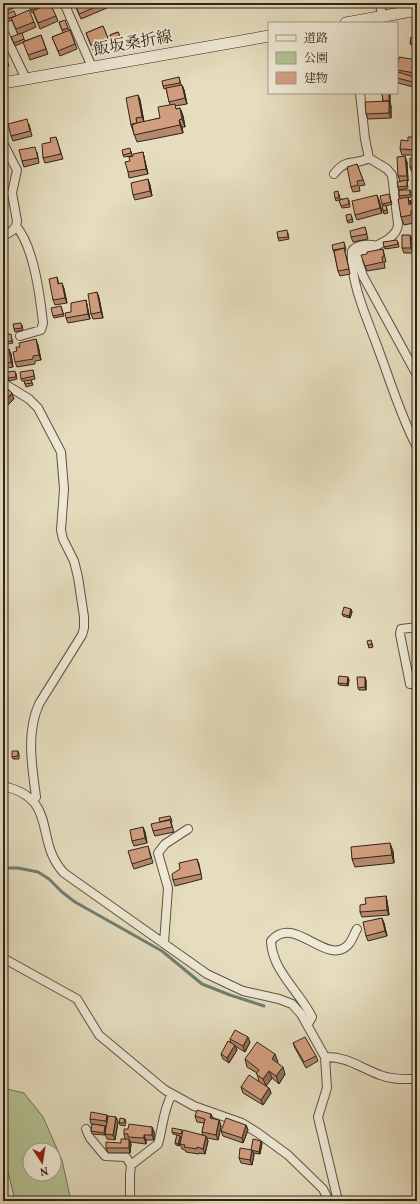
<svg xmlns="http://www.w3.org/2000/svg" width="420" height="1204" font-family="Vollkorn,'Noto Serif JP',serif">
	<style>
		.green { fill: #b4c192; stroke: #727256; fill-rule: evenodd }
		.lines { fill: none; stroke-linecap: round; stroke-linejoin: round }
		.stream { stroke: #6e7f72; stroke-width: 3 }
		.street-casing { stroke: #5e5243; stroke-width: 10 }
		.secondary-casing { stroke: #31231a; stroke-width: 12 }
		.street { stroke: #eee9d5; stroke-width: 8 }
		.secondary { stroke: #eee9d5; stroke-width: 11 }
		.wall { fill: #b4896e; stroke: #31231a }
		.shaded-wall { fill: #926f5a; stroke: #31231a }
		.building { fill: #d19f80; stroke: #31231a }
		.labels { text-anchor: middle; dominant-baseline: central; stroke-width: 4; stroke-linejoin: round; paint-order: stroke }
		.street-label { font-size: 16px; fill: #31231a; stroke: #eee9d5 }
	</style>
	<rect width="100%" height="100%" fill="#e5ddbe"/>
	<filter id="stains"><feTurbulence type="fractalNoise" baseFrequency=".005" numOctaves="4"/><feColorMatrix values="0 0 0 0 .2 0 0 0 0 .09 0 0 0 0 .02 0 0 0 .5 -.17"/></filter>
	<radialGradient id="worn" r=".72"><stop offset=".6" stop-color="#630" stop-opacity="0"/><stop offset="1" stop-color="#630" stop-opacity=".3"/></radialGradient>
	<path class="green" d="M3,1088L24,1093L43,1117L62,1160L71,1201H15L3,1151ZM30,1150H54V1174H30Z"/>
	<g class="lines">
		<path class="stream" d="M3,868H18L38,872L49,879L62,892L75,902L162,951L202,984L230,995L264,1006"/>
		<defs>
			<path id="street" d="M64,3L92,67
				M380,3L382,17
				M3,31L26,79
				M360,93L365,139L369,158L387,169L392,175L398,224C398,240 371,247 359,254L358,261L363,276L417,375
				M3,143L17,170L12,193L17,221L16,226L12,231L3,236
				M334,174C347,157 354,166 369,158
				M16,226C34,247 40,296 43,323L41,330L20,336
				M373,245C366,244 356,245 352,251C350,284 368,320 379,351C391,383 401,417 417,447
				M3,383L29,399L38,408L61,452L64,489L61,530L63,539L74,561L78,577L84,617V628L82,635L39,704C26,733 32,766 36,797
				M417,627L401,629L400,634L410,684H417
				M3,786C60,799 33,840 64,873L207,974L243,991L279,999L292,1004L301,1014L325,1057L327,1088L318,1117L338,1201
				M164,943L168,888L158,853L165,844L188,829
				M3,958L77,999L99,1035L165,1090L194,1106L242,1123L258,1133L288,1155L323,1189L329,1201
				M308,1024L312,1017C300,992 272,971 271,941C294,913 326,967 348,945C352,941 354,934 357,929
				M325,1057C346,1056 361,1068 380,1075C392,1080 405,1079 417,1079
				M86,1129L90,1138L105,1156L126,1157L131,1165
				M130,1201V1175L131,1165L158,1144C163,1127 163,1110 172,1094"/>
			<path id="secondary" d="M346,23L417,10
				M3,83L269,36"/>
		</defs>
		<use href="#street" class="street-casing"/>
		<use href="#secondary" class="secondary-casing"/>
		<use href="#street" class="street"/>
		<use href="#secondary" class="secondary"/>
	</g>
	<path class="wall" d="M3,3H23L6,12L3,6Z
		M38,3L40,8L56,16L58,21L40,29L33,12L32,13L28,4Z
		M74,3H105L107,8L81,19Z
		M16,16L34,22L36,27L18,35L12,20L4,23L3,19Z
		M59,22L68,28L69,30H70L77,49L60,56L52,37L63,33Z
		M103,26L110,44L93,50L86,33Z
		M118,32L123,45L115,48L110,35Z
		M41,35L48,54L30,60L24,42L15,46L11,37L24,39L25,41Z
		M417,38V46L411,45L410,43Z
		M3,49L9,66L3,68Z
		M417,60V88L398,83L397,80V74L398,72L397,70Z
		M179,77L181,85H182L184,90L187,104L175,106L176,109L180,108L183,116L185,127H182L183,133L137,142L131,125L138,95L140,100L144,122L160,118L170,105L166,88L164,89L163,86Z
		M382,93H390V103L391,106V118L368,119L366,114L383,101Z
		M29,124L32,136L13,141L11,136Z
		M56,137L63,159L45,163L43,158L51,142Z
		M414,137L415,141H417V155H402L400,149L408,141Z
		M131,151L132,156L124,157L123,155Z
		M37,152L39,163L24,167L22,161Z
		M143,152L144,157L148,174L129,178L128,172L130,161L133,156Z
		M417,158V173V172H412L410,167Z
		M407,162L408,181H407L408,188L399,190L398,187L400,181L398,176Z
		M357,164L365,185L359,186L360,191L353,192L351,187Z
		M150,185L152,196L135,200L133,195Z
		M410,190L411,192V197L408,198L411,204L410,201L417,197V216L413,219L414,223L404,225L401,217L400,198L399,196Z
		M339,194L340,199L349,200L350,207L342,208L339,200L336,201L335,198Z
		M389,194L392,204L386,206L388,213L384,214L382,204Z
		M379,200L382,213L357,220L355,215Z
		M352,217L353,222L348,223L347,221Z
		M365,227L368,239L353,242L351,237Z
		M288,233L289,239L279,241L278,238Z
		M410,235L412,240L413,253H404L402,248Z
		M344,242L346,250L345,251L350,274L340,276L338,271L334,252L333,250Z
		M398,242L399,247L385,249L384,247Z
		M383,249L386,262H384L385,268L367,271L365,266L367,254Z
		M57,277L59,284L62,283L64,289L67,303L55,305L53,300Z
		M97,292L99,298L103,318L93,319L91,314Z
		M86,300L87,305L90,319L68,323L66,318L71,312Z
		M61,306L64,316L54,318L53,316Z
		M22,325L23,330L15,332L14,329Z
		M3,335L11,337L13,343L3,345Z
		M38,345L41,360L35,361V364L17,367L15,362Z
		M3,350L11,354L13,367L3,369Z
		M33,370L35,379L31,380L33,385L26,387L24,381H22L21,379Z
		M16,373L17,379L9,381L8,378Z
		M351,609L352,612L350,618L343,616L342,614Z
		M372,643L373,647L369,648L368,645Z
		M348,677L349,680L348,686L339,685L338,683Z
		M366,680V690H359L358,688Z
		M18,751L19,754V759H13L12,757Z
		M171,818L172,822H171L174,832L155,836L153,831L160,822Z
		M143,827L145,832L147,843L134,846L132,841Z
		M148,846L153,863L134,869L132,864Z
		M393,851L394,863L355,867L352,859Z
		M197,859L199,864L202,879L175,886L173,880L180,869Z
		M386,896L387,901L389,915L362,917L360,912L366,904Z
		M384,923L387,936L368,941L366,936Z
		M230,1039L250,1042L245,1052L235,1046L237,1050L229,1063L223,1059L221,1054L231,1043Z
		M293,1043L316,1056L318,1061L306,1068L295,1048Z
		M245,1059L278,1062L277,1063L285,1074L279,1084L272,1078L266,1086L269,1088L271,1093L263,1105L243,1093L241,1087L259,1082L257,1073L247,1067Z
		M211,1114L213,1119L219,1120L221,1126L218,1140L207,1138L208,1141L205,1154L199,1153V1154L186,1152L185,1150L182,1149L180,1144L179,1146L176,1145L175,1143L177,1135L173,1134L172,1132L182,1130V1132L203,1135L202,1132L204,1123L197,1122L195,1116Z
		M107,1115L108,1118L116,1117L118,1122L115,1140L107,1139L105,1134L107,1126L91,1124L90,1119Z
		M125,1119L126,1122L125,1126L120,1125L119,1123Z
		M246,1125L248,1130L243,1143L223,1136L221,1131Z
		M152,1127L154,1132V1140H146V1144L130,1142L131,1144L130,1153H108L106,1148L121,1143L125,1139L124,1134L128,1129Z
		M106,1129L105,1135L92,1134L91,1131Z
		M262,1143L260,1154L253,1153L254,1155L252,1165L241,1163L239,1158Z"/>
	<path class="shaded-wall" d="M417,62V78L415,73Z
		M182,85L184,90L187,104L185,98Z
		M389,93H390V103L389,101Z
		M138,95L140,100L144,122L142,117Z
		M389,101L391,106V118L389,113Z
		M180,108L183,116L185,127L182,119Z
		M179,120L182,127L183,133L180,125Z
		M143,152L144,157L148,174L146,169Z
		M405,156L407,162L408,181L407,176Z
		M148,179L150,185L152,196L150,191Z
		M377,195L379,200L382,213L380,208Z
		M410,235L412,240L413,253L411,248Z
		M62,283L64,289L67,303L65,298Z
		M97,292L99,298L103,318L101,312Z
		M86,300L87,305L90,319L88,314Z
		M36,339L38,345L41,360L39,355Z
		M9,349L11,354L13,367L11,362Z
		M12,393L14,399L4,409L3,407V403Z
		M351,609L352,612L350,618L349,616Z
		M348,677L349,680L348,686L347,684Z
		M365,677L366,680V690L365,687Z
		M143,827L145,832L147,843L145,838Z
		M390,843L393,851L394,863L392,855Z
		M386,896L387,901L389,915L387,910Z
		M382,918L384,923L387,936L385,931Z
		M248,1037L250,1042L245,1052L243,1046Z
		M235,1045L237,1050L229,1063L227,1058Z
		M275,1054L278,1062L274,1067L272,1059Z
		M283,1067L285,1074L279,1084L276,1076Z
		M269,1071L272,1078L266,1086L263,1079Z
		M269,1088L271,1093L263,1105L261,1100Z
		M211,1114L213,1119L210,1118Z
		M107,1115L108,1120L107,1126L106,1121Z
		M116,1117L118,1122L115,1140L113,1135Z
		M219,1120L221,1126L218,1140L216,1135Z
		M246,1125L248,1130L243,1143L242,1138Z
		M105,1126L106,1129L105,1135L104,1133Z
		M152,1127L154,1132V1140L152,1135Z
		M144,1135L146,1140V1144L144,1138Z
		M180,1136L181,1138L179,1146L178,1144Z
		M206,1136L208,1141L205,1154L203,1149Z
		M129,1139L131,1144L130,1153L129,1148Z
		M261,1141L262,1143L260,1154L259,1152Z
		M252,1150L254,1155L252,1165L250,1160Z"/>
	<path class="building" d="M3,3H11L4,7Z
		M30,3H38L39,7L31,10L28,4Z
		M50,3L56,16L38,23L33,11Z
		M75,3H105L79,14Z
		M29,10L34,22L16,29L11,18Z
		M14,11L16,16L3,20V15Z
		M65,20L68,28L62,30L59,22Z
		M103,26L108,38L91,45L86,33Z
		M70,30L75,44L58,51L52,37Z
		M118,32L122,42L114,45L110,35Z
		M22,33L24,39L14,43L11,37Z
		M41,35L46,49L28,55L23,42Z
		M411,37L417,38V44L410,43Z
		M3,49L7,58L3,59Z
		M399,57L417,60L415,73L397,70Z
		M398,72L417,78V83L397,78Z
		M179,77L180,83L163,86L162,81Z
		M182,85L185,98L169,102L166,88Z
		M382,93H389V101H383Z
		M138,95L142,117L136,118L137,123L131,125L126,98Z
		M389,101V113L366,114L365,102Z
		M175,104L176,109L180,108L182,119L179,120L180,125L134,135L132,124L160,118L158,107Z
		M27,119L30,131L11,136L8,124Z
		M56,137L61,154L43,158L42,144L51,142L50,138Z
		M408,137H414V141H417V150L400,149L401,140L408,141Z
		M35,147L38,158L22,161L19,150Z
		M130,148L131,153L123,155L122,150Z
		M143,152L146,169L128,172L125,162L130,161L129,157L133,156V154Z
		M405,156L407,176H398L397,157Z
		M410,158H417V171H416L417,167H410Z
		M357,164L363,180L357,181L358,185L351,187L347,167Z
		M148,179L150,191L133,195L131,183Z
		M407,180V186L398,187L397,182Z
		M399,190H410V195L399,196Z
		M338,191L339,198H335L334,192Z
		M389,194L391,202L382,204L380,196Z
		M377,195L380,208L355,215L352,201Z
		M408,197L409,205L412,203L410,201L417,197V212L415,208L411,211V215L401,217L398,199Z
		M348,198L349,204L341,206L339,200Z
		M386,205L387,210L383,211L382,206Z
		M351,214L352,219L347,221L346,215Z
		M365,227L367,234L351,237L350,231Z
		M287,230L288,237L278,238L277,232Z
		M402,235H410L411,248H402Z
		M397,240L398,244L384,247L383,242Z
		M344,242L345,248L333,250L332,245Z
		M344,248L349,269L338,271L334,251Z
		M383,249L384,256L382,257L383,262L365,266L361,255L367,254V252Z
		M57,277L58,284L62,283L65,298L53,300L49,279Z
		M97,292L101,312L91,314L88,294Z
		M86,300L88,314L66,318L65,313L71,312V303Z
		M61,306L63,314L53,316L51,308Z
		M21,323L22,328L14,329L13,324Z
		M11,334L12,341L3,342V335Z
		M36,339L39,355L33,356V359L15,362L13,352L17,351L16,347H20L19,343Z
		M9,349L11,362L3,364V350Z
		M33,370L34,376L21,379L20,372Z
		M15,371L16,377L8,378L7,372Z
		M31,380L32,383L25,384L24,381Z
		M3,385H4L12,393L3,403Z
		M417,390V401L413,392Z
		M344,607L351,609L349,616L342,614Z
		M371,640L372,644L368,645L367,641Z
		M339,676L348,677L347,684L338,683Z
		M357,677H365V687L358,688Z
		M12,751H18V756L12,757Z
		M170,816L171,819L160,822L159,818Z
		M170,820L172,827L153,831L151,824Z
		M143,827L145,838L132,841L130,830Z
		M390,843L392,855L352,859L351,847Z
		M148,846L151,858L132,864L128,851Z
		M197,859L201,874L173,880L172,874L180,869L179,863Z
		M415,889H417V896Z
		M386,896L387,910L360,912V905L366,904L365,898Z
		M382,918L385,931L366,936L363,922Z
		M235,1030L248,1037L243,1046L230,1039Z
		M305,1037L316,1056L304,1062L293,1043Z
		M228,1041L235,1045L227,1058L221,1054Z
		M257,1042L275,1054L272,1059L283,1067L276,1076L269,1071L263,1079L256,1074L259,1070L245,1059Z
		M249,1075L269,1088L261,1100L241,1087Z
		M197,1110L211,1114L210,1118L219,1120L216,1135L202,1132L205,1119L195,1116Z
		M91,1112L107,1115L106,1121L90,1119Z
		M108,1116L116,1117L113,1135L105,1134Z
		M120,1118L125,1119L124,1123H119Z
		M226,1118L246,1125L242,1138L221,1131Z
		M92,1124L105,1126L104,1133L91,1131Z
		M129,1124L152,1127V1135H144V1138L128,1137V1134H124V1129H128Z
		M172,1128L182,1130L181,1134L172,1132Z
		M183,1130L206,1136L203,1149L197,1147V1149L184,1147L185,1145L180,1144Z
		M177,1135L180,1136L178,1144L175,1143Z
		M121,1139H129V1148H106V1142L121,1143Z
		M253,1139L261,1141L259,1152L251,1150Z
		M240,1148L252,1150L250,1160L239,1158Z"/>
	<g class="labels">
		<g class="street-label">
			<text transform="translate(133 44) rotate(-10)">飯坂桑折線</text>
		</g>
	</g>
	<rect width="420" height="1204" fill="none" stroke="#e5ddbe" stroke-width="16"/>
	<rect x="4" y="4" width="412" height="1196" fill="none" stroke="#31231a" stroke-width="2"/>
	<rect x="8" y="8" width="404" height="1188" fill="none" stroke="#31231a"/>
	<rect x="268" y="22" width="130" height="72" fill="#eee9d5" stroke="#a29a8a"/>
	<rect x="276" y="35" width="20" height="6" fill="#eee9d5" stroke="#a29a8a"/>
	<text x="304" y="42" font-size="12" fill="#31231a">道路</text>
	<rect x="276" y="52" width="20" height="12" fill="#b4c192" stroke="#a29a8a"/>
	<text x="304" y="62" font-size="12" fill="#31231a">公園</text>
	<rect x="276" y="72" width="20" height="12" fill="#d19f80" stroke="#a29a8a"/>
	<text x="304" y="82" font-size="12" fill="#31231a">建物</text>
	<g transform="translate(42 1162) rotate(168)"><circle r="19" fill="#eee9d5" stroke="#a29a8a"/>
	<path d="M0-3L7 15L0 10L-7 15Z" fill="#8f2418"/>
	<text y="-6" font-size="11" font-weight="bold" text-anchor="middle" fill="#31231a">N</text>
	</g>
	<rect width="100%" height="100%" filter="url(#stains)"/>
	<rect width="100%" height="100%" fill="url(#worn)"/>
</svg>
